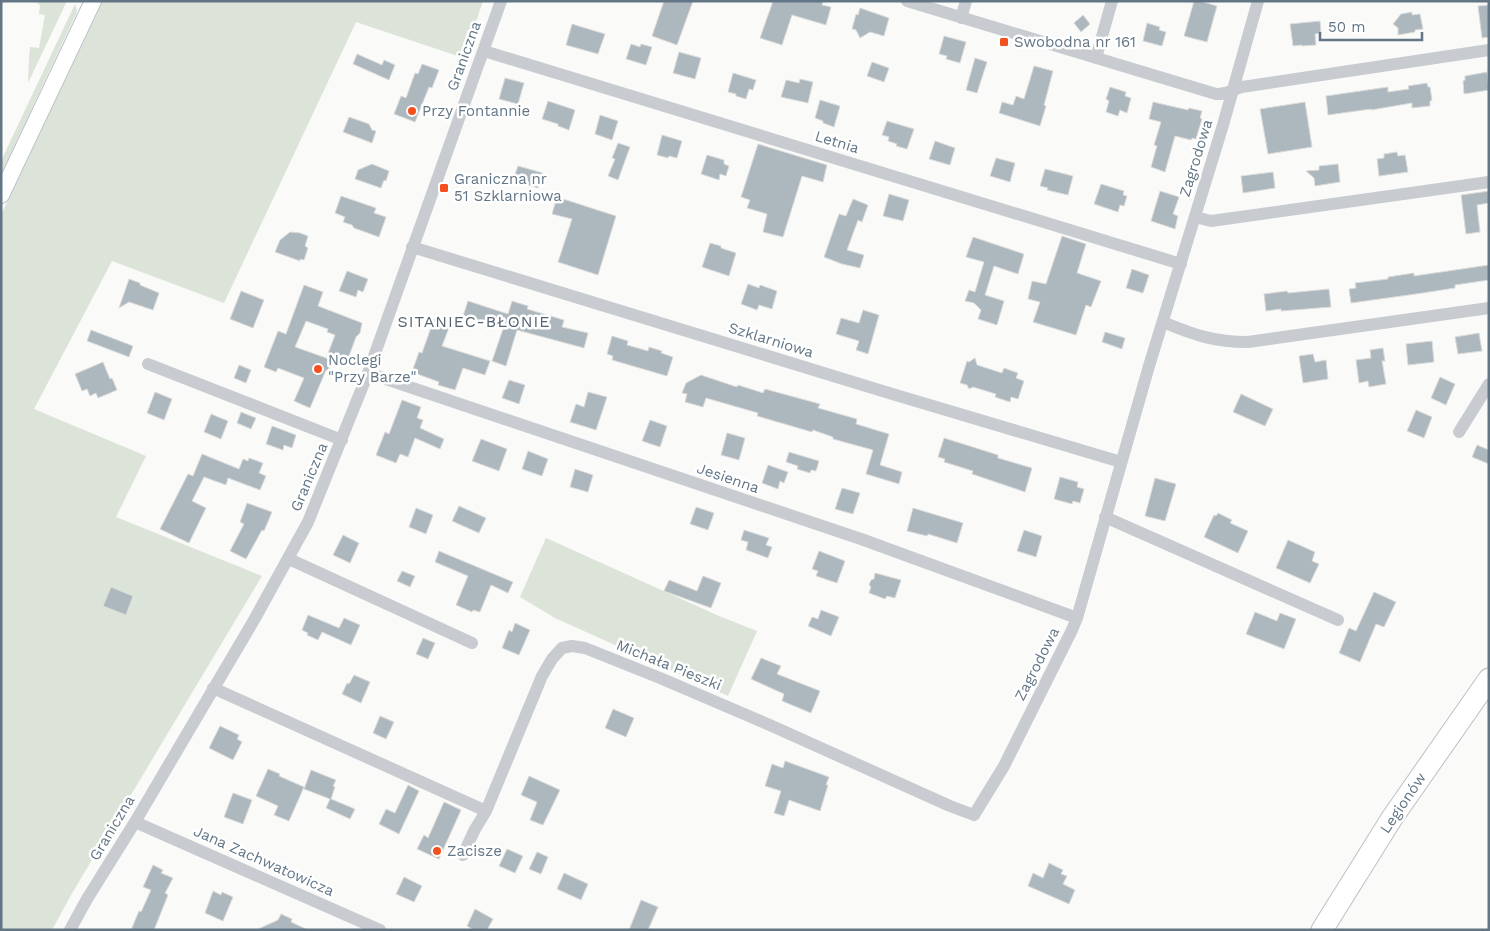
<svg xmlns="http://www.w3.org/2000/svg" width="1490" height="931" font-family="'Work Sans',sans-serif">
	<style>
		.green { fill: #dce3d8 }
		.building { fill: #adb7be; stroke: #dcdcda }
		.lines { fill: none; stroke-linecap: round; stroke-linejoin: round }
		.secondary-casing { stroke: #b9c0c5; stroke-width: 18 }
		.highway-casing { stroke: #bcc0c3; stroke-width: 23 }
		.street { stroke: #c8ccd0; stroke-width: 12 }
		.secondary { stroke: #fff; stroke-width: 16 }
		.highway { stroke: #fff; stroke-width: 21 }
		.poi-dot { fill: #f44f1e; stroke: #fff; stroke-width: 2 }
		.labels { text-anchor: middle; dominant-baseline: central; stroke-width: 5; stroke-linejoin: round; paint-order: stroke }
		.poi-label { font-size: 15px; fill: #627686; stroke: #fff; text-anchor: start }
		.street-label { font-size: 15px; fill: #627686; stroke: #fff }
		.neighbourhood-label { font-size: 16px; letter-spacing: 1px; fill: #556470; stroke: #fff }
	</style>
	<rect width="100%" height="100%" fill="#fafaf8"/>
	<path class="green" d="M39,1H67L28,83L29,58L30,47L39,48L45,15L39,14L40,5L38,4Z
		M101,1H483L464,58L356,22L224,303L112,261L34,409L146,456L116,517L262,576L71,895L52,930H1V215Z
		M75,4L77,11L76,14L1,174V161Z
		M546,538L719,616L757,631L728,696L555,618L520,597Z"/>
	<path class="building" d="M664,1H693L677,45L652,36Z
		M773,1H823L822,5L831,7L826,25L792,15L782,45L760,38Z
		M1194,1H1200L1217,6L1207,42L1184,36Z
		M1489,5V37L1482,38L1478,6Z
		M860,8L889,18L884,36L870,32L860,38L856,30L852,29L856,14L858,15Z
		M1412,12V15L1420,14L1423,29L1415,30V32L1398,35V28L1393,24L1401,14Z
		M1083,15L1090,24L1081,32L1074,23Z
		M1320,21L1321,33L1315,34L1316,45L1302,46V45L1293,46L1290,24Z
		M1147,23L1160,27L1159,30L1166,32L1162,46L1143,41Z
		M572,24L605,34L598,54L566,45Z
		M944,36L966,42L960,63L946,59L947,56L939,54Z
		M631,44L640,47L641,44L652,47L646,65L626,59Z
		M679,52L701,58L695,79L673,73Z
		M357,54L382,65L384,60L395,65L389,80L353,64Z
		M975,58L987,62L977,93L966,90Z
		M872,62L889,68L884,82L867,76Z
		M422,64L439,70L432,88L429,87L415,122L394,114L401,96L406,98L415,73L418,74Z
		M1034,66L1053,71L1044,105L1046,106L1040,126L999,113L1002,102L1013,105L1016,96L1024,99Z
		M1487,72L1489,90L1464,94L1463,81L1465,80V76Z
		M733,73L756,80L753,90L749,89L746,99L736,96V94L728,92Z
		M505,78L524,83L518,104L499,99Z
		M800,79L813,82L808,103L781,97L786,80L799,83Z
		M1427,83L1428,87H1430L1432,100L1430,101V106L1412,108V103L1371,110V109L1328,115L1326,96L1388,87V92L1409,89L1408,86Z
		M1110,87L1126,92L1125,96L1131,98L1127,113L1120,110L1118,116L1106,112L1109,101L1106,99Z
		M820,100L840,106L834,127L823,123V121L815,118Z
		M548,101L575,110L569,130L558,126V124L542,119Z
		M1153,102L1188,110L1189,108L1202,111L1200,118L1202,119L1196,139L1192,138L1191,140L1175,136L1165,172L1151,167L1157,146L1154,145L1161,122L1149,119Z
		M1305,102L1312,147L1268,154L1260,109Z
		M600,115L618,121L612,140L595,134Z
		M349,117L369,124L372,130L376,131L372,143L343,132Z
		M887,121L914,129L907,149L896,146L897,144L888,141L889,137L882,135Z
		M662,135L682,141L677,158L669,156L668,158L657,155Z
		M935,141L955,148L950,165L929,159Z
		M618,143L630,147L618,180L608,176L615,159L612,158Z
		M758,144L827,165L823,182L802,176L783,237L763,232L767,214L747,208L750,200L741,197Z
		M1397,152L1398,156L1405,155L1408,172L1379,176L1377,159L1384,158V154Z
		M707,155L724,160V164L729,166L726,176L720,174L719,180L701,174Z
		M996,158L1015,163L1010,182L990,176Z
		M372,164L389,171L386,181L384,180L381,188L355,179L358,170Z
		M1338,164L1340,182L1315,186L1314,178L1306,171L1319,170V166Z
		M518,166L543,173L538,188L522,183L523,180L514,177Z
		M1045,169L1073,176L1068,195L1047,190L1048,188L1040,186Z
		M1273,172L1275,188L1243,193L1241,176Z
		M1101,184L1124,191L1123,195L1127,196L1124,206L1120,205L1118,212L1094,204Z
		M1160,191L1179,197L1173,214L1178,216L1175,229L1151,221Z
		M1489,191V203L1477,205L1480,232L1466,234L1461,195Z
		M889,194L909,200L903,221L883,216Z
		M341,196L376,208L374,213L386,217L379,237L354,228L352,225L343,222L345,217L335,213Z
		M557,197L616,216L598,275L558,262L572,219L552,214Z
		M853,199L868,205L862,222L858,220L847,250L864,255L860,268L842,264L824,257L839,214L846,216Z
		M290,232L300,233L308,236L305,246L308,248L304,260L300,259V261L275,252L280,240Z
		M1062,236L1086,244L1077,273L1101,281L1091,307L1086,305L1076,335L1033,322L1040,302L1028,299L1032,281L1046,284Z
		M973,237L1024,254L1018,274L994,266L985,295L1004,301L997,325L978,319L981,310L974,303L965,301L969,290L975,292L984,262L966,257Z
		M710,243L721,246V248L736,253L729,276L702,267Z
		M1489,265V280L1455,285V288L1416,294L1351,303L1349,289L1356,288L1355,283L1388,279V277L1414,273V276Z
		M1132,269L1149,275L1143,293L1126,288Z
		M347,271L368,279L363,292L358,290L356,297L339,291Z
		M129,279L140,283V285L159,293L153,310L129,302L119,308Z
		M748,284L759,288L760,285L777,291L772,309L759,305L757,310L741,304Z
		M304,285L323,292L318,306L362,323L360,333L356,337L346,364L327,356L335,335L327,332L328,329L306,321L295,347L332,360L328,371L326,370L310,408L294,401L304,378L278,368L276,372L264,367L278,331L286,334Z
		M1329,289L1331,307L1281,311V309L1266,311L1264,294L1287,291L1288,293Z
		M241,291L264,300L253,328L230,319Z
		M468,301L508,314L512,301L528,306L527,309L564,320L562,327L588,333L584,348L517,330L506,366L492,361L503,329L463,316Z
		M863,310L879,315L868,354L856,350L859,341L836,334L841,318L859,323Z
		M434,319L450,325L442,346L490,361L485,375L463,368L455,390L438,385L439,382L412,372L419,352L422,353Z
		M91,330L133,346L129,357L87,341Z
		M1105,332L1125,338L1122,349L1102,342Z
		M1479,333L1482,351L1458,354L1455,337Z
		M612,336L628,341L627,345L648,351L649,347L662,351L661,353L673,357L667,376L612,360L613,356L607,354Z
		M1432,341L1434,362L1408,365L1406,344Z
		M1383,348L1385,361H1382L1386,384L1369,387L1368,381L1359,383L1356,360L1371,358L1370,350Z
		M1313,354L1315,362L1326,360L1328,379L1303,383L1299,356Z
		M975,358L977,365L1002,373L1004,368L1018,373L1016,378L1024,381L1018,399L1011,397L1010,402L995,397L996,394L973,387L969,389L967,385L960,383L967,361L969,362Z
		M103,362L110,379L112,378L117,390L98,398L96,393L90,396L87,389L82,391L75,374Z
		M239,365L251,370L246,383L234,378Z
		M701,375L737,387L738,385L763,393L765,389L820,404L818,408L857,419L856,424L889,434L880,465L902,472L899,484L866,474L873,450L833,439V437L813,430L812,432L757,416L758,413L706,398L703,407L685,402L687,394L682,393L686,383Z
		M1440,377L1455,384L1446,405L1431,398Z
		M509,380L525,385L519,404L502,398Z
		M155,392L172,399L164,420L147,413Z
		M588,392L607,397L596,430L570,422L576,404L584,407Z
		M1241,394L1273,409L1265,426L1233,412Z
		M402,400L421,407L417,418L423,420L420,428L444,439L440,449L415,438L408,457L400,454L396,463L376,455L385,432L389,434Z
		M1416,410L1432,417L1424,438L1407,431Z
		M241,412L256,418L251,429L237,423Z
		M211,414L228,421L221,439L204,432Z
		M650,420L667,426L660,447L642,441Z
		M272,426L296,435L292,448L284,445L283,450L266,444Z
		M727,433L745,438L739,460L721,455Z
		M944,438L998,455V458L1032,468L1025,492L972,474L973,471L944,462L945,459L938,457Z
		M481,439L507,449L499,471L472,461Z
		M1477,445L1489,450V464L1472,457Z
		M528,451L548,459L542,476L522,469Z
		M789,452L819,461L816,471L811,470L810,473L797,469L798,466L786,462Z
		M202,454L239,469L243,459L248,461L249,458L263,463L259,473L266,476L260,490L228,478L226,485L204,477L192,501L206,508L189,543L160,529L188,474L193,476Z
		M768,465L788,472L784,483L780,481L778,489L762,483Z
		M575,469L593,475L588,492L570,487Z
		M1060,477L1078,482L1077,487L1084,489L1080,503L1073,501L1072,504L1054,499Z
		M1155,478L1176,484L1165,521L1145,516Z
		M842,488L860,493L853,514L835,509Z
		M247,503L272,512L264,531L262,530L246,559L230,551L244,524L240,522Z
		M459,506L486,518L479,533L452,521Z
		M696,507L714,513L708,530L690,524Z
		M416,508L433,515L426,534L409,527Z
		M913,508L963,523L957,543L928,534L927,536L907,531Z
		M1218,513L1232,520L1230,523L1248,531L1238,553L1204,537L1214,515L1216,516Z
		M744,530L769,538L766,545L772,547L768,558L746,550L748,542L741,540Z
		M1024,530L1042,536L1036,557L1017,551Z
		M343,535L359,543L350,563L333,555Z
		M1288,540L1315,552L1312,561L1319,564L1310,583L1276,568Z
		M439,551L513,582L508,593L491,585L480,612L473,610L472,612L456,605L468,576L435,562Z
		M819,551L845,561L837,583L816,576L818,571L812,569Z
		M402,571L415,576L410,587L397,581Z
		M875,573L901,580L895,598L887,596L885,599L869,593L871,587L869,585L871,580L874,579Z
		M703,576L721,583L711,608L664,591L669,580L697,591Z
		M111,587L133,596L126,615L103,606Z
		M1374,592L1396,602L1384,627L1376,624L1360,662L1339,653L1349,628L1356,631Z
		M821,610L839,617L831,636L808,626L812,617L818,619Z
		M1255,612L1277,621L1280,613L1296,619L1284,649L1246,634Z
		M308,615L339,628L344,618L360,625L351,645L322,632L318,640L307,635L308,633L302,630Z
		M515,623L530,630L519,655L502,648L509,630L512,632Z
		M423,638L435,643L428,659L416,654Z
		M761,658L781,666L777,674L820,691L811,713L782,701L784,694L751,679Z
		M354,675L370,682L361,703L342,694L347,683L349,684Z
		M613,709L634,718L626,737L605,728Z
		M380,716L394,722L386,739L373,733Z
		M220,726L239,735L237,739L242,742L233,760L209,748Z
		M785,761L829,777L826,785H828L820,811L789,800L784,816L774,813L781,791L765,786L772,764L783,768Z
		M268,769L280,774L279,776L304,787L289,821L274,815L278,806L256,796Z
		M311,770L336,780L333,786L335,787L331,799L355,809L350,819L326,808L330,799L304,789Z
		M529,776L560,790L543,825L530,820L537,802L521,795Z
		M408,785L419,791L399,834L379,824L386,809L395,813Z
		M233,793L252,800L243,824L224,817Z
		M444,802L461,810L439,859L417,849L424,835L428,838Z
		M507,849L523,856L515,873L499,866Z
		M537,852L548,857L541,874L529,869Z
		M1049,863L1063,870L1061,874L1067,876L1063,884L1075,890L1069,904L1028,886L1033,873L1043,878Z
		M153,865L163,870L161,873L173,878L165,893L168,895L154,930H131L139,911L141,912L151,890L143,887Z
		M564,873L588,884L581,900L557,889Z
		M404,877L422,886L414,902L396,894Z
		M213,891L221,895L222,892L233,897L223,921L205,913Z
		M641,900L658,907L648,930H629Z
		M475,909L493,919L487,930H474L467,926Z
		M281,914L292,919L291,922L308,930H256L278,920Z"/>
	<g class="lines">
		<defs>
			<path id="secondary" d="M1,195L93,1"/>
			<path id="highway" d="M1322,930L1392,818L1489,679"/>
		</defs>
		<use href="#secondary" class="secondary-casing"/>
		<use href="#highway" class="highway-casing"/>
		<path class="street" d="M907,1L1216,94C1228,95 1232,89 1242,87L1489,50
			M961,18L966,1
			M484,51L1181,264
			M1096,58L1112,1
			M1195,217L1211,221L1489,182
			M412,247L889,393L1121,462
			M1163,322C1194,335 1214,342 1248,342L1489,308
			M148,364L342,440
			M368,373L861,539L1077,618
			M1459,432L1489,384
			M1105,517L1338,620
			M289,559L472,643
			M213,688L486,811
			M135,822L380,930
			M463,855L474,831L486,811L542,676L552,659L562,648L572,646L585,648L660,678L772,726L950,806L974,815L1004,766L1072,630L1077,618L1149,366L1223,125L1258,1
			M70,930L87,899L135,822L254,620L308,522L368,373L501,1"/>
		<use href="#secondary" class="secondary"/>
		<use href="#highway" class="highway"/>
	</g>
	<g class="poi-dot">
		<rect x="999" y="37" width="10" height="10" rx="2.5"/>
		<circle cx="412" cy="111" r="5"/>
		<rect x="439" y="183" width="10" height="10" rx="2.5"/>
		<circle cx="318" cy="369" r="5"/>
		<circle cx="437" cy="851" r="5"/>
	</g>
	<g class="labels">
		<g class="poi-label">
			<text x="1014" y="42">Swobodna nr 161</text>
			<text x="422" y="111">Przy Fontannie</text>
			<text x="454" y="179">Graniczna nr<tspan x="454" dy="17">51 Szklarniowa</tspan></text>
			<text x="328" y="360">Noclegi<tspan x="328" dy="17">"Przy Barze"</tspan></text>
			<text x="447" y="851">Zacisze</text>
		</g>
		<g class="street-label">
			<text transform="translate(464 56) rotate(-70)">Graniczna</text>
			<text transform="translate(837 142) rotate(17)">Letnia</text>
			<text transform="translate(1196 158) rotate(-73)">Zagrodowa</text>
			<text transform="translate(771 340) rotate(17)">Szklarniowa</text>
			<text transform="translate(309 477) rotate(-67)">Graniczna</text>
			<text transform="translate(728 478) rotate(19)">Jesienna</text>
			<text transform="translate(1037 664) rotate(-63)">Zagrodowa</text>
			<text transform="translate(669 665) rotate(22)">Michała Pieszki</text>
			<text transform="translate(1403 803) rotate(-56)">Legionów</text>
			<text transform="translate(112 828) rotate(-59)">Graniczna</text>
			<text transform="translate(264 861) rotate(24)">Jana Zachwatowicza</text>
		</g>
		<g class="neighbourhood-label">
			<text x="474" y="321">SITANIEC-BŁONIE</text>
		</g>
	</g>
	<rect width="1490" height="931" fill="none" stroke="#627686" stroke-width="5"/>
	<path d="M1320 32v8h102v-8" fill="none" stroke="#627686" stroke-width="2.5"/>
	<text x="1328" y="32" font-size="15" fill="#627686" stroke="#ffffff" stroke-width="4" paint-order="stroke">50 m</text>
</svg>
